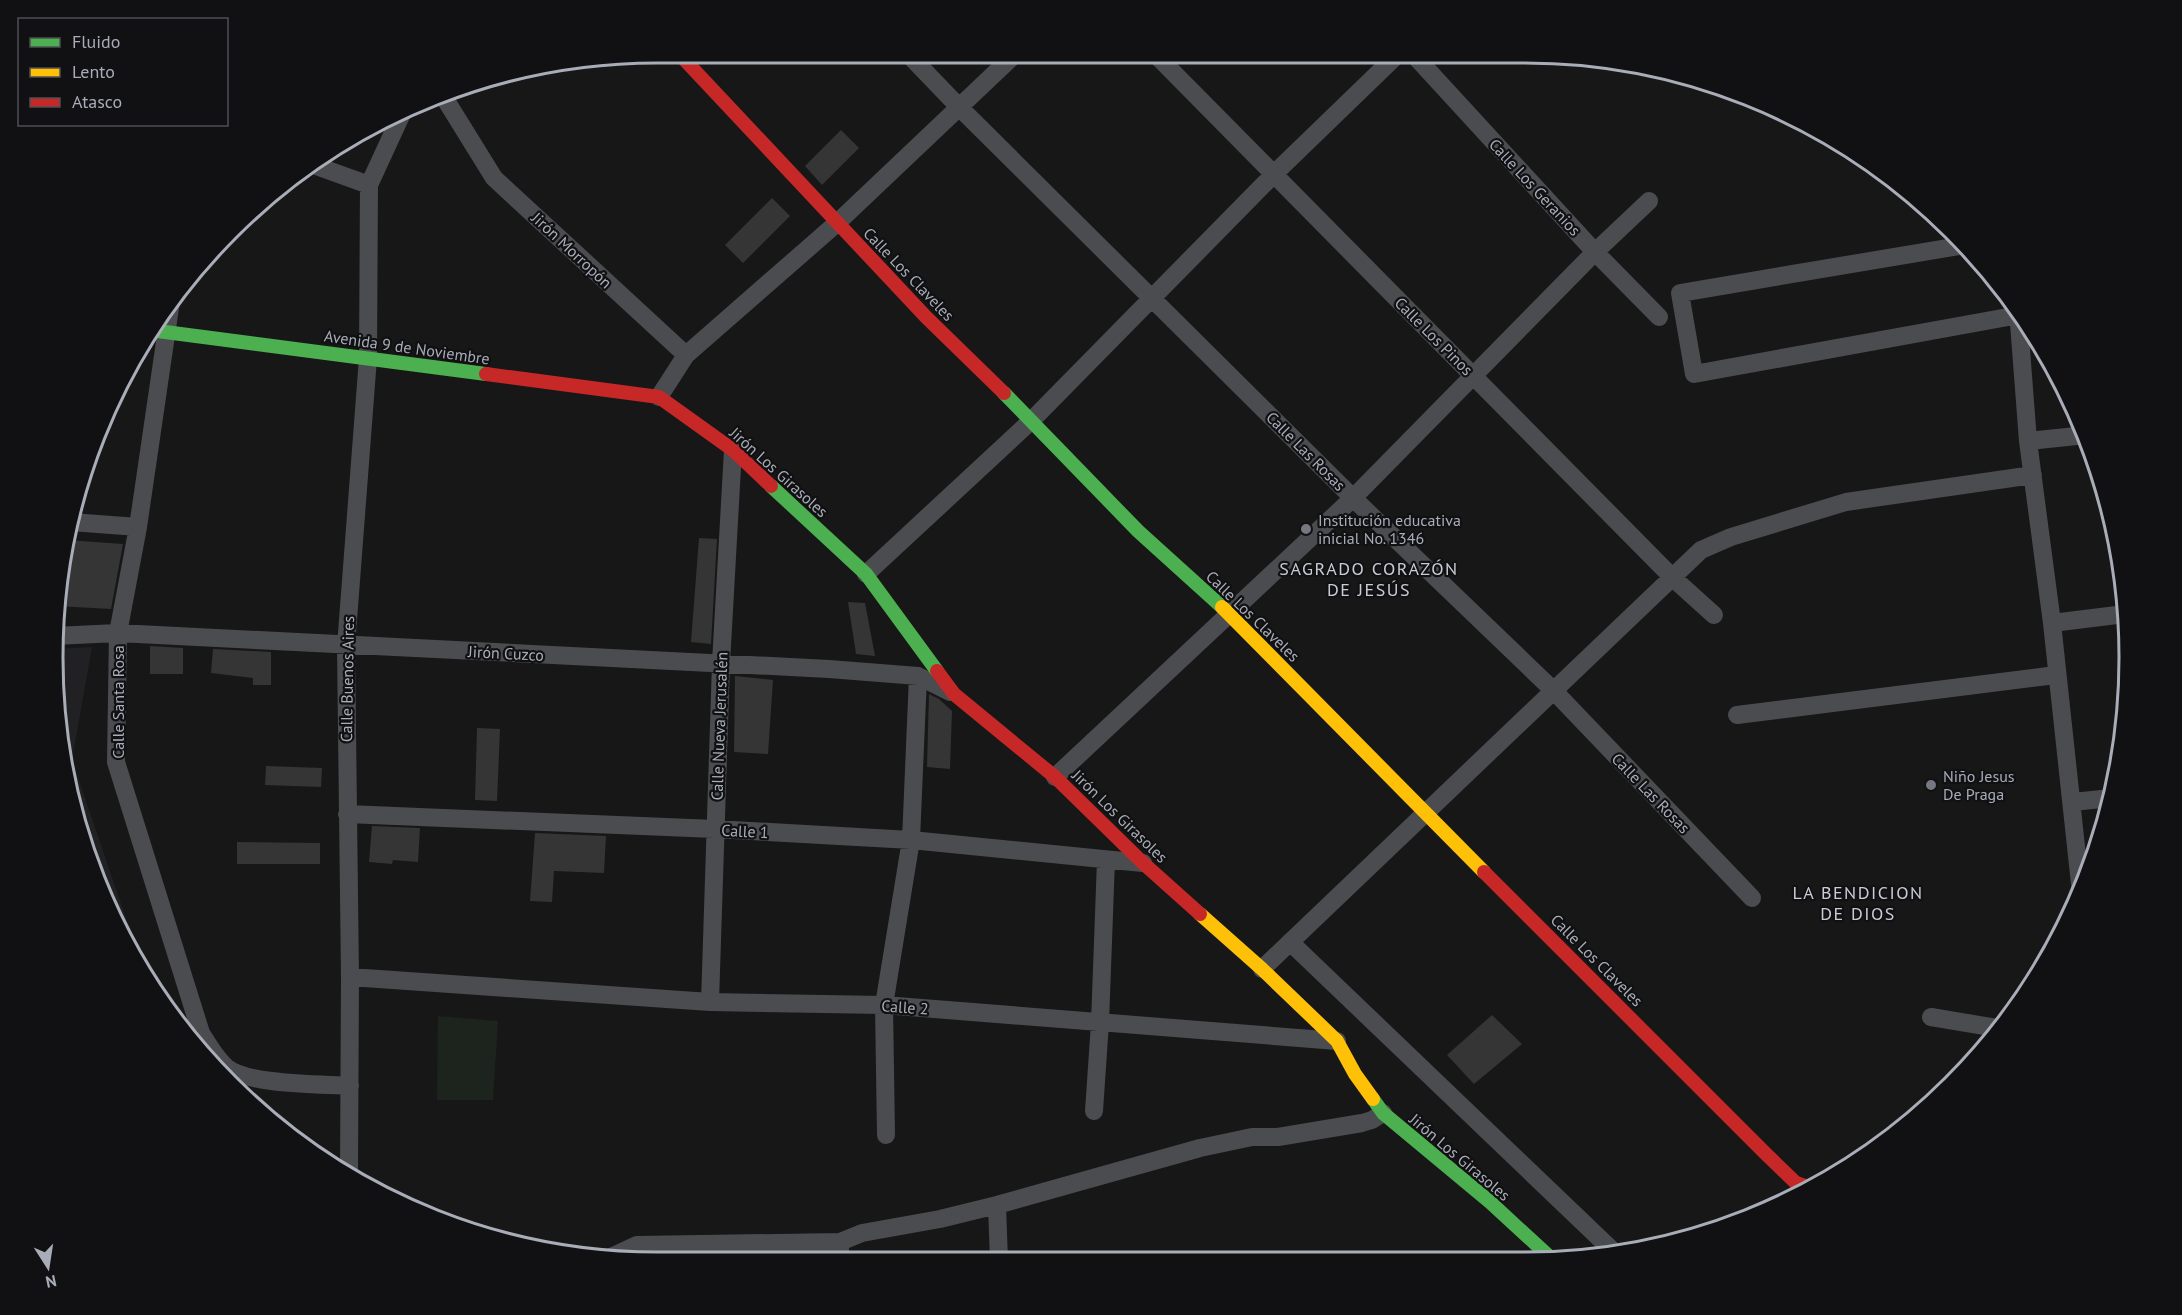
<svg xmlns="http://www.w3.org/2000/svg" width="2182" height="1315" font-family="'PT Sans',sans-serif">
	<style>
		.built { fill: #212123 }
		.green { fill: #1d241e }
		.building { fill: #353536 }
		.lines { fill: none; stroke-linecap: round; stroke-linejoin: round }
		.street { stroke: #4b4c50; stroke-width: 18 }
		.fast { stroke: #4caf50; stroke-width: 14 }
		.slow { stroke: #ffc107; stroke-width: 14 }
		.jam { stroke: #c62828; stroke-width: 14 }
		.poi-dot { fill: #757880; stroke: #111113; stroke-width: 2 }
		.labels { text-anchor: middle; dominant-baseline: central; stroke-width: 4.5; stroke-linejoin: round; paint-order: stroke }
		.street-label { font-size: 16px; fill: #a8adb8; stroke: #111113 }
		.poi-label { font-size: 16px; fill: #a8adb8; stroke: #111113; text-anchor: start }
		.neighbourhood-label { font-size: 18px; letter-spacing: 1.5px; fill: #c9ccd4; stroke: #111113 }
		.rim { fill: none; stroke: #a8adb8; stroke-width: 3 }
	</style>
	<rect width="100%" height="100%" fill="#171717"/>
	<path class="built" d="M92,647L72,760L147,980L133,960L85,852L64,775L53,649Z"/>
	<path class="green" d="M438,1016L498,1021L493,1100H437Z"/>
	<path class="building" d="M841,130L859,148L822,185L805,166Z
		M772,198L790,216L743,263L725,245Z
		M699,538L717,539L711,644L691,642Z
		M67,540L123,544L111,609L56,606L58,578Z
		M848,602L865,603L875,656L856,654Z
		M150,646L183,648V674H150Z
		M213,649L271,652V685H253V678L211,673Z
		M735,676L773,680L768,754L734,752Z
		M929,694L939,699L952,711L950,769L927,767Z
		M477,728L500,729L497,801L475,800Z
		M266,766L322,768L321,787L265,785Z
		M372,826L420,828L418,862L393,860L392,864L369,862Z
		M535,833L606,836L604,873L554,871L552,902L530,901Z
		M237,842L320,843V864H237Z
		M1492,1015L1522,1044L1474,1084L1447,1055Z"/>
	<g class="lines">
		<path class="street" d="M1413,54L1595,252L1659,317
			M1156,55L1673,578L1714,615
			M910,56L959,107L1353,498L1553,690L1752,898
			M442,94L494,178L686,355L659,397
			M311,164L369,185
			M1965,245L1680,293L1694,374L2019,315
			M171,301L138,527L118,633L116,762L201,1033C208,1044 216,1058 226,1067C247,1085 321,1084 350,1086
			M2018,310L2028,441L2052,623L2081,893
			M686,355L837,223L1013,56
			M2028,441L2086,435
			M71,522L138,527
			M866,574L1032,420L1274,174L1398,54
			M2052,623L2125,614
			M54,636L118,633L829,669L918,676L950,692
			M1737,715L2056,675
			M1055,777L1353,498L1595,252L1649,201
			M2073,802L2111,798
			M347,814L715,829L911,840L1143,863
			M1290,942L1615,1253
			M1262,969L1701,550L1731,537L1846,502L2033,475
			M350,977L710,1002L884,1005L1337,1041
			M710,1002L721,663L733,450
			M1931,1017L1997,1028
			M1094,1111L1100,1023L1106,860
			M886,1135L884,1005L911,840L918,676
			M349,1174L350,977L346,646L368,358L369,185L404,109
			M997,1205L999,1261
			M607,1259L637,1245L840,1242L862,1233L940,1219L997,1205L1200,1148L1252,1137H1278L1362,1123L1372,1120L1383,1113
			M840,1261V1242"/>
		<path class="fast" d="M150,330L486,374
			M1004,393L1138,531L1222,607
			M771,486L866,574L937,671
			M1373,1099L1383,1113L1490,1202L1554,1261"/>
		<path class="slow" d="M1222,607L1484,872
			M1200,914L1262,969L1337,1041L1355,1074L1373,1099"/>
		<path class="jam" d="M682,57L926,317L1004,393
			M486,374L659,397L733,450L771,486
			M937,671L954,694L1055,777L1143,863L1200,914
			M1484,872L1767,1155L1796,1183L1811,1188"/>
	</g>
	<g class="poi-dot">
		<circle cx="1306" cy="529" r="6"/>
		<circle cx="1931" cy="785" r="6"/>
	</g>
	<g class="labels">
		<g class="street-label">
			<text transform="translate(1535 187) rotate(47)">Calle Los Geranios</text>
			<text transform="translate(572 250) rotate(43)">Jirón Morropón</text>
			<text transform="translate(909 274) rotate(46)">Calle Los Claveles</text>
			<text transform="translate(1434 336) rotate(45)">Calle Los Pinos</text>
			<text transform="translate(407 347) rotate(8)">Avenida 9 de Noviembre</text>
			<text transform="translate(1306 451) rotate(45)">Calle Las Rosas</text>
			<text transform="translate(779 472) rotate(42)">Jirón Los Girasoles</text>
			<text transform="translate(1253 616) rotate(44)">Calle Los Claveles</text>
			<text transform="translate(506 653) rotate(3)">Jirón Cuzco</text>
			<text transform="translate(347 679) rotate(-89)">Calle Buenos Aires</text>
			<text transform="translate(118 702) rotate(-90)">Calle Santa Rosa</text>
			<text transform="translate(719 726) rotate(-88)">Calle Nueva Jerusalén</text>
			<text transform="translate(1651 793) rotate(46)">Calle Las Rosas</text>
			<text transform="translate(1120 816) rotate(44)">Jirón Los Girasoles</text>
			<text transform="translate(745 831) rotate(3)">Calle 1</text>
			<text transform="translate(1597 960) rotate(45)">Calle Los Claveles</text>
			<text transform="translate(905 1007) rotate(4)">Calle 2</text>
			<text transform="translate(1460 1157) rotate(40)">Jirón Los Girasoles</text>
		</g>
		<g class="poi-label">
			<text x="1318" y="520">Institución educativa<tspan x="1318" dy="18">inicial No. 1346</tspan></text>
			<text x="1943" y="776">Niño Jesus<tspan x="1943" dy="18">De Praga</tspan></text>
		</g>
		<g class="neighbourhood-label">
			<text x="1369" y="568">SAGRADO CORAZÓN<tspan x="1369" dy="21">DE JESÚS</tspan></text>
			<text x="1858" y="892">LA BENDICION<tspan x="1858" dy="21">DE DIOS</tspan></text>
		</g>
	</g>
	<path d="M0 0H2182V1315H0ZM657 63H1525A594 594 0 0 1 2119 657V658A594 594 0 0 1 1525 1252H657A594 594 0 0 1 63 658V657A594 594 0 0 1 657 63Z" fill="#111113" fill-rule="evenodd"/>
	<path class="rim" d="M657 63H1525A594 594 0 0 1 2119 657V658A594 594 0 0 1 1525 1252H657A594 594 0 0 1 63 658V657A594 594 0 0 1 657 63Z"/>
	<rect x="18" y="18" width="210" height="108" fill="#111113" stroke="#4d4f55" stroke-width="1.5"/>
	<rect x="30" y="38" width="30" height="9" fill="#4caf50" stroke="#4d4f55" stroke-width="1.5"/>
	<text x="72" y="48" font-size="18" fill="#a8adb8">Fluido</text>
	<rect x="30" y="68" width="30" height="9" fill="#ffc107" stroke="#4d4f55" stroke-width="1.5"/>
	<text x="72" y="78" font-size="18" fill="#a8adb8">Lento</text>
	<rect x="30" y="98" width="30" height="9" fill="#c62828" stroke="#4d4f55" stroke-width="1.5"/>
	<text x="72" y="108" font-size="18" fill="#a8adb8">Atasco</text>
	<g transform="translate(48 1267) rotate(168)" stroke="#111113" stroke-width="4.5" paint-order="stroke">
	<path d="M0-4.5L10 22L0 15L-10 22Z" fill="#a8adb8"/>
	<text y="-9" font-size="16" font-weight="bold" text-anchor="middle" fill="#a8adb8">N</text>
	</g>
</svg>
